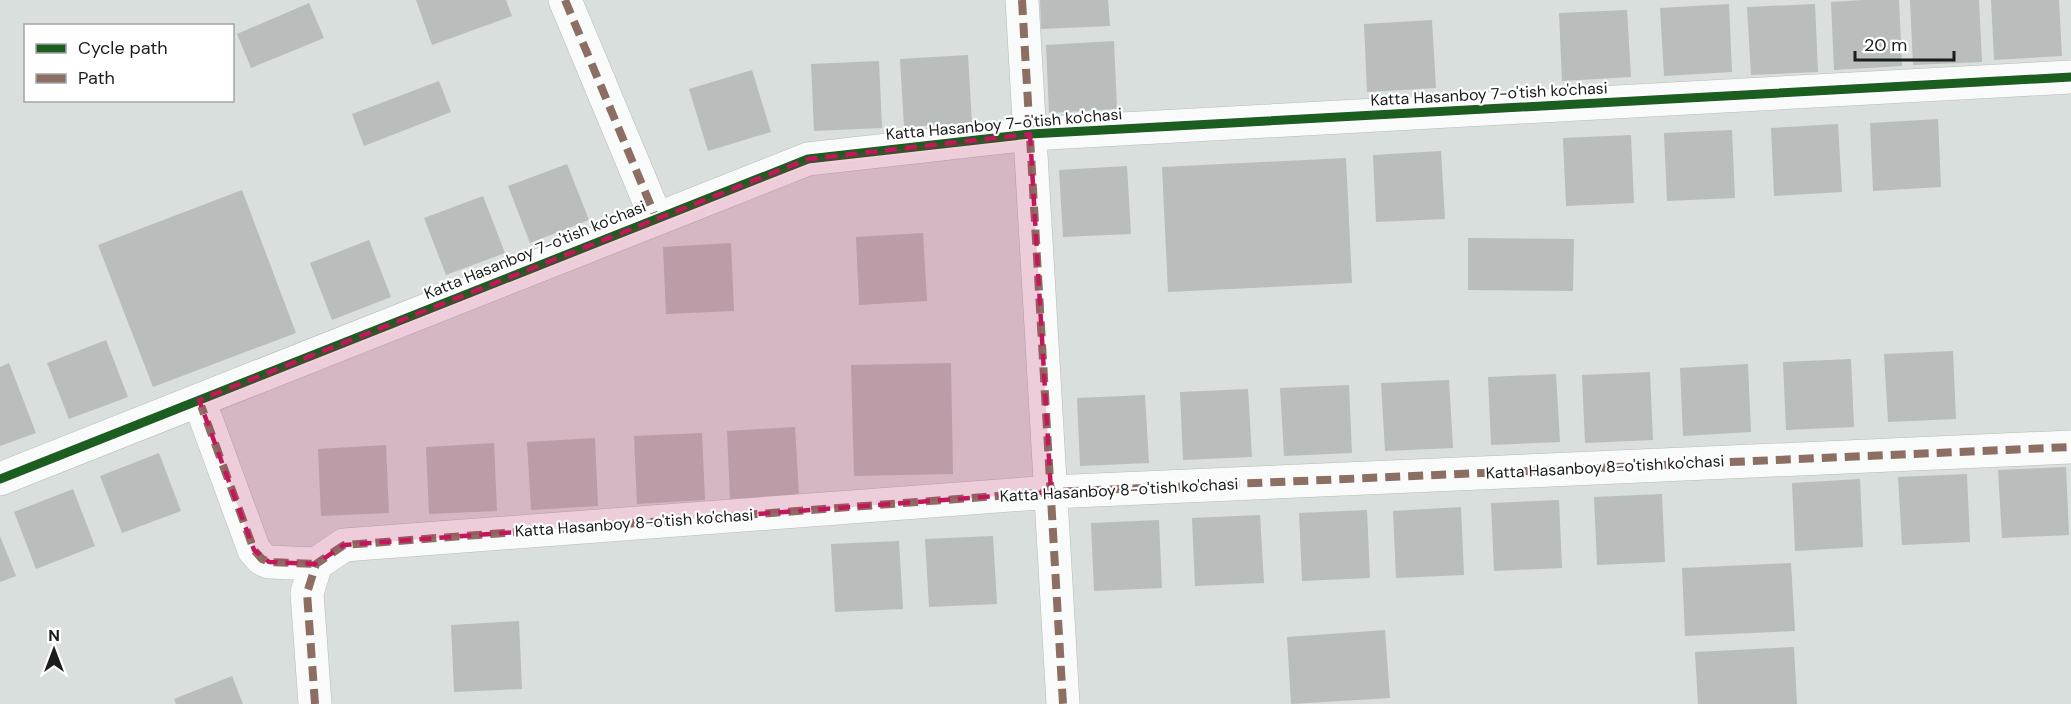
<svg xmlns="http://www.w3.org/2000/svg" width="2071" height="704" font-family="'DM Sans',sans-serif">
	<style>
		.building { fill: #b9bdbb }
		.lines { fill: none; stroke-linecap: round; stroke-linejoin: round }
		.minor-casing { stroke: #b6bab8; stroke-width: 34 }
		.minor { stroke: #f9fafa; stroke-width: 33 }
		.quiet { stroke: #8d6e63; stroke-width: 8; stroke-dasharray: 15 8; stroke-linecap: butt }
		.cycleway-casing { stroke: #fff; stroke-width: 13 }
		.cycleway { stroke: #1b5e20; stroke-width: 9 }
		.marked { fill: #c2185b; fill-opacity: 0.2; stroke: #c2185b; stroke-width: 4.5; stroke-dasharray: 12 8; stroke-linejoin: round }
		.labels { text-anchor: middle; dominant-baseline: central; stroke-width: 4.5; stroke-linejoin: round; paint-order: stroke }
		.street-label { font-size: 16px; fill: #191d1b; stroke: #fff }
	</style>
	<rect width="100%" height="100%" fill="#d9dfdc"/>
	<path class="building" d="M416,0H506L512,16L432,45Z
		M1040,0H1108L1110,26L1041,29Z
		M1863,0H1899L1902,66L1834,70L1831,2Z
		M1910,0H1979L1982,62L1913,65Z
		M1991,0H2059L2062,56L1994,60Z
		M309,3L324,38L251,68L237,34Z
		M1729,4L1732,72L1664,76L1660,8Z
		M1815,4L1818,72L1751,75L1747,7Z
		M1627,10L1631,77L1562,81L1559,13Z
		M1432,20L1436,88L1367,92L1364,24Z
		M1114,41L1117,109L1049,113L1046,45Z
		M968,55L972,123L904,127L900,59Z
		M879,61L882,128L814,131L811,64Z
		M752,70L771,132L708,151L689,89Z
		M439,81L451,112L364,146L352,114Z
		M1938,119L1941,187L1873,191L1870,123Z
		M1838,124L1842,192L1774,196L1771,128Z
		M1732,130L1735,198L1667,201L1664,133Z
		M1631,135L1634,203L1566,206L1563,138Z
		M1441,151L1445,219L1376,222L1373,155Z
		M1346,158L1352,283L1168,292L1162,167Z
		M567,164L589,220L530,243L508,186Z
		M1127,166L1131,234L1063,237L1059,170Z
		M242,190L296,333L153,387L98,245Z
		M483,196L505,253L446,275L424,218Z
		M923,233L927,301L859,305L856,237Z
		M1468,238L1574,239L1573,291L1468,290Z
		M369,240L391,297L332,320L310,263Z
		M731,243L734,311L666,314L663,247Z
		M106,340L128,397L69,419L47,363Z
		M1953,351L1956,419L1888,422L1884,354Z
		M1851,359L1854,427L1786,430L1783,362Z
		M9,363L36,433L0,446V367Z
		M951,363L953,474L854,476L851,365Z
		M1748,364L1751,432L1683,436L1680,368Z
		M1650,372L1653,440L1585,443L1582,375Z
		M1556,374L1560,442L1491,445L1488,377Z
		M1449,380L1453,448L1385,451L1381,383Z
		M1349,385L1352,453L1284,456L1280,388Z
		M1248,389L1252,457L1183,460L1180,392Z
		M1145,395L1149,463L1080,466L1077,398Z
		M795,427L799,495L730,499L727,431Z
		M702,433L705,500L637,504L634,436Z
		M595,438L598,506L531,510L527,442Z
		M494,443L497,511L429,514L426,447Z
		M386,445L389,513L321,516L318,449Z
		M159,453L181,511L122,533L100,476Z
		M2066,467L2069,535L2002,538L1998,470Z
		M1967,474L1970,542L1902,545L1898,477Z
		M1860,479L1863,547L1795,551L1792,483Z
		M73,489L95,546L36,569L14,512Z
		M1662,494L1665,562L1597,565L1594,497Z
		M1559,500L1562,568L1494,571L1491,503Z
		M1461,507L1464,575L1396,578L1393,511Z
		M1367,510L1370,578L1302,581L1299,513Z
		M1260,515L1264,583L1195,586L1192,518Z
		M1159,520L1162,588L1094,591L1091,523Z
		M0,536L16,576L0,582Z
		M993,536L997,604L929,607L925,539Z
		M899,541L903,609L835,612L831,544Z
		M1791,563L1795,631L1685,636L1682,568Z
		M519,621L522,689L454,692L451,625Z
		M1385,630L1390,698L1291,704L1287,637Z
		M1794,647L1797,704H1698L1695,652Z
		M232,676L243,704H176L174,699Z"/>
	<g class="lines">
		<defs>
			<path id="minor" d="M565,0L656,218
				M1022,0L1063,704
				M199,400L254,550L262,559L269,562L316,564
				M0,479L808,159L1030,134L2071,77
				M315,704L307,593L316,564L344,545L1051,492L2071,447"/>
		</defs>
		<use href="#minor" class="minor-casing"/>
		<use href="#minor" class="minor"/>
		<path class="quiet" d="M565,0L656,218
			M1022,0L1063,704
			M199,400L254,550L262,559L269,562L316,564
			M315,704L307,593L316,564L344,545L1051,492L2071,447"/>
		<defs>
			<path id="cycleway" d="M0,479L808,159L1030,134L2071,77"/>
		</defs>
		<use href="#cycleway" class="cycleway-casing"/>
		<use href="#cycleway" class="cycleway"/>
	</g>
	<path class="marked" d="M1030,134L1051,492L344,545L316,564L269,562L254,550L199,400L808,159Z"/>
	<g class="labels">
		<g class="street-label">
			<text transform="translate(1489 94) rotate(-3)">Katta Hasanboy 7-o'tish ko'chasi</text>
			<text transform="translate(1004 124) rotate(-5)">Katta Hasanboy 7-o'tish ko'chasi</text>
			<text transform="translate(535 250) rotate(-22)">Katta Hasanboy 7-o'tish ko'chasi</text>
			<text transform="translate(1605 467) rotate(-3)">Katta Hasanboy 8-o'tish ko'chasi</text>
			<text transform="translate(1119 490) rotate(-3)">Katta Hasanboy 8-o'tish ko'chasi</text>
			<text transform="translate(634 523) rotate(-4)">Katta Hasanboy 8-o'tish ko'chasi</text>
		</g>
	</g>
	<rect x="24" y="24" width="210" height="78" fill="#ffffff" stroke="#a3a5a4" stroke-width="1.5"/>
	<rect x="36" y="44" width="30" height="9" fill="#1b5e20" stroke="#a3a5a4" stroke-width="1.5"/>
	<text x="78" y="54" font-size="18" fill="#191d1b">Cycle path</text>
	<rect x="36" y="74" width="30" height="9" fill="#8d6e63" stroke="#a3a5a4" stroke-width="1.5"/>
	<text x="78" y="84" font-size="18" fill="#191d1b">Path</text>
	<g transform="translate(54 650)" stroke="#ffffff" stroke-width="4.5" paint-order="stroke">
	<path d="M0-4.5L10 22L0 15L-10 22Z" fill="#191d1b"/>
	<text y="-9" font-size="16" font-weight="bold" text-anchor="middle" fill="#191d1b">N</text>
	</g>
	<path d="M1855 51v9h99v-9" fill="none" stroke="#191d1b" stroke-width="3"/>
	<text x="1864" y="51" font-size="18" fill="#191d1b" stroke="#ffffff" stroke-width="4.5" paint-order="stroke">20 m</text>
</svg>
